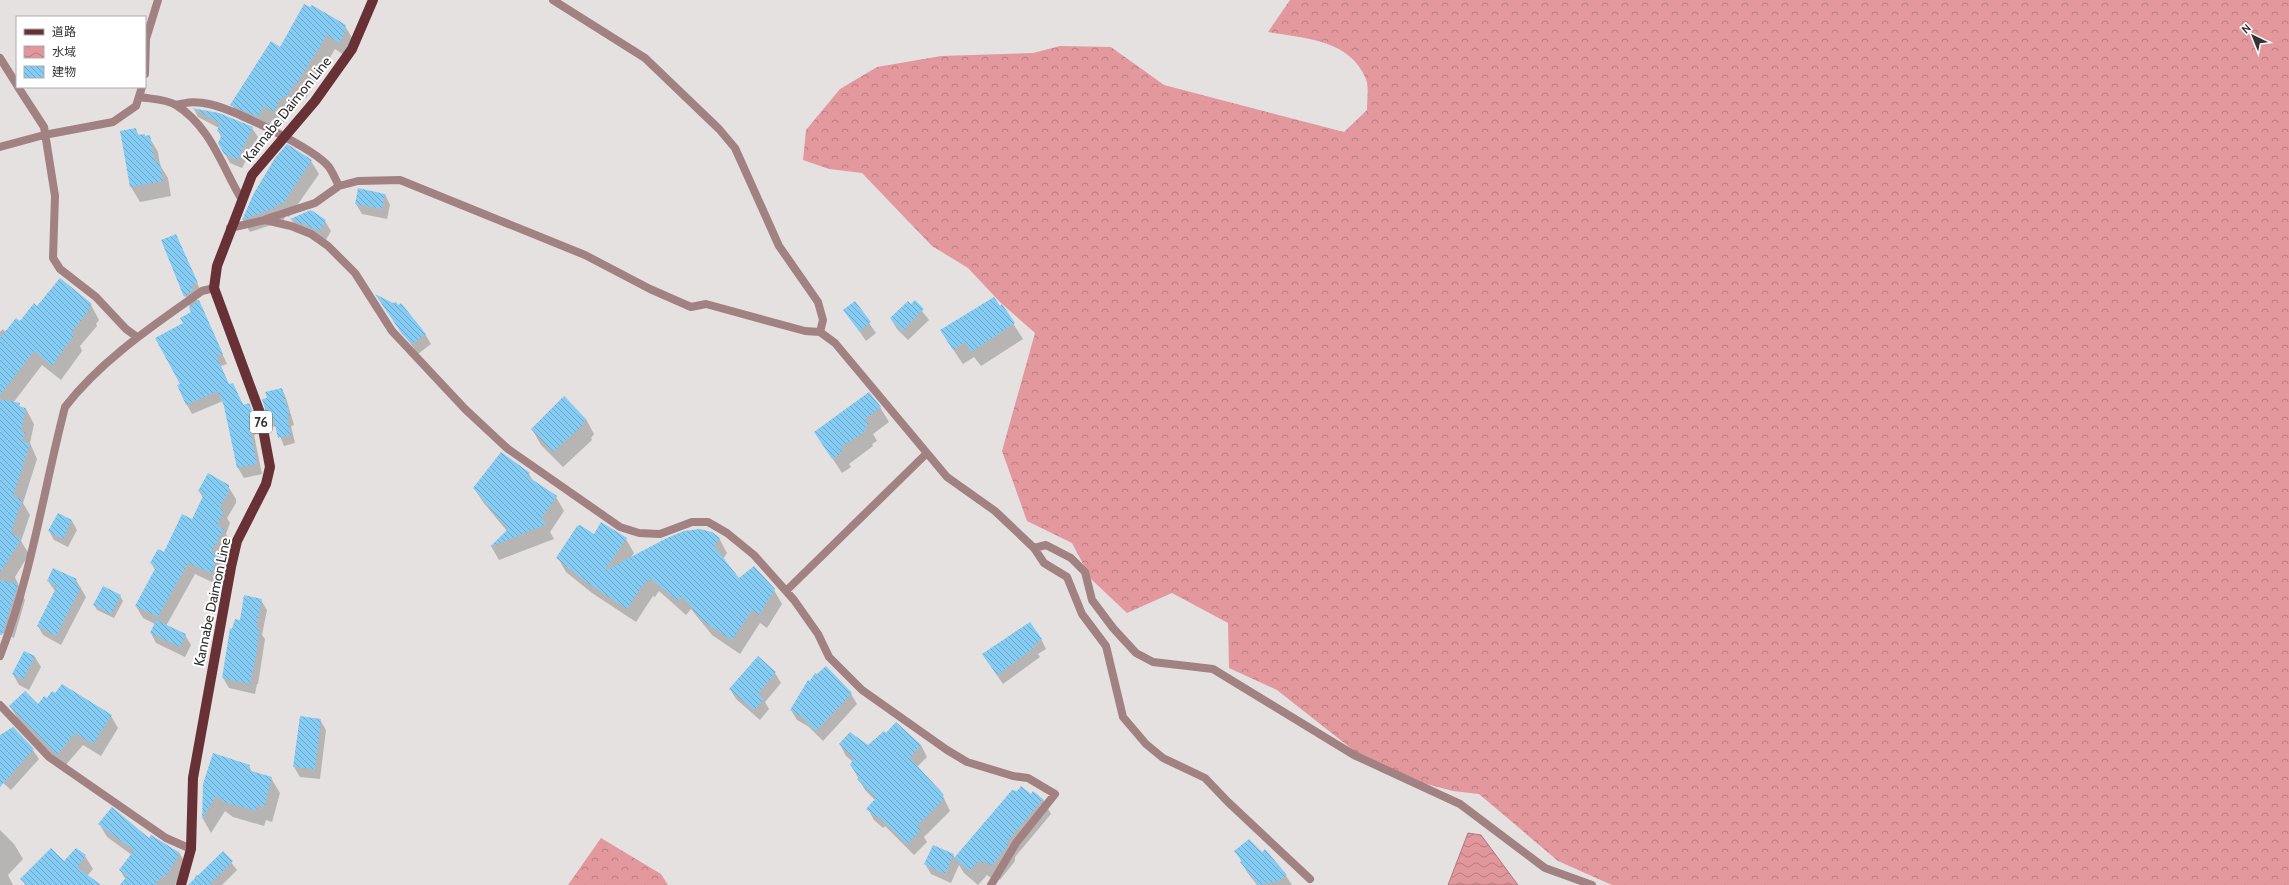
<svg xmlns="http://www.w3.org/2000/svg" width="2289" height="885" font-family="Cabin,'Noto Sans JP',sans-serif">
	<style>
		.forest { fill: url(#forest-crowns) }
		.water { fill: url(#water-waves); stroke: #ad787b }
		.shadow { fill: #0003 }
		.building { fill: url(#building-back-hatch) }
		.lines { fill: none; stroke-linecap: round; stroke-linejoin: round }
		.minor { stroke: #a28182; stroke-width: 8 }
		.primary { stroke: #673136; stroke-width: 10 }
		.labels { text-anchor: middle; dominant-baseline: central; stroke-width: 4; stroke-linejoin: round; paint-order: stroke }
		.shield { fill: #fff; stroke: #706f6f; stroke-width: 1 }
		.shield-label { font-size: 13px; font-weight: bold; fill: #333131 }
		.street-label { font-size: 14px; fill: #333131; stroke: #fff }
	</style>
	<defs>
		<pattern id="forest-crowns" width="20" height="18" patternUnits="userSpaceOnUse"><rect width="20" height="18" fill="#e3989d"/><path d="M2 6a3 3 0 1 1 6 0M12 15a3 3 0 1 1 6 0" fill="none" stroke="#b97d81"/></pattern>
		<pattern id="water-waves" width="16" height="10" patternUnits="userSpaceOnUse"><rect width="16" height="10" fill="#e1969b"/><path d="M0 5q4-4 8 0t8 0" fill="none" stroke="#b77b7f"/></pattern>
		<pattern id="building-back-hatch" width="6" height="6" patternUnits="userSpaceOnUse"><rect width="6" height="6" fill="#85ccf4"/><path d="M-1 5l2 2M0 0l6 6M5-1l2 2" fill="none" stroke="#6da6c6"/></pattern>
	</defs>
	<rect width="100%" height="100%" fill="#e5e1e1"/>
	<path class="forest" d="M1290,0H2289V885H1612L1558,861L1479,794L1453,791L1381,772L1277,690L1229,668L1228,623L1172,593L1127,613L1091,579L1072,543L1027,521L1002,451L1035,333L1000,302L968,268L932,246L862,173L829,169L803,160L806,130L840,89L877,67L941,56L1033,53L1060,46L1111,47L1164,85L1344,132L1367,110C1367,101 1369,87 1366,79C1349,39 1305,39 1268,32Z
		M601,838L661,874L668,885H568Z"/>
	<path class="water" d="M1468,833L1481,835L1518,885H1448Z"/>
	<path class="shadow" d="M345,26L354,41L347,57L335,49L306,98L303,97L294,111L292,110L282,126L272,120L266,131L240,120L232,105L280,49Z
		M194,109L218,114L252,128L258,137L242,168L230,163L219,143L222,138L218,131L219,128L198,117Z
		M136,130L139,136L149,137L158,152L160,165L168,178L171,196L140,202L131,187L121,132Z
		M311,161L319,174L289,217L286,215L283,221L250,232L243,220Z
		M385,194L390,205L387,219L362,214L356,204Z
		M292,220L325,221L331,231L326,240L297,229Z
		M176,235L202,294L196,297L227,364L221,366L229,385L232,384L244,406L249,404L259,426L260,433L254,435L262,474L244,478L238,468L223,401L192,414L187,405L181,384L184,323L192,312L162,240Z
		M915,302L929,320L908,340L897,329L891,319Z
		M855,303L876,333L866,341L845,310Z
		M382,304L398,306L425,334L431,344L418,354Z
		M91,305L99,320L96,324L97,326L80,346L82,351L61,380L42,365L13,403L26,409L34,424L30,443L37,459L23,503L30,515L21,541L29,554L15,577L25,600L14,638L0,632V332L3,329L6,333L37,307Z
		M1002,306L1023,339L981,366L974,357L963,364L950,345Z
		M282,389L286,398L294,425L291,426L295,443L284,446L276,426L273,427L269,419L268,399Z
		M880,407L889,422L873,434L877,441L872,444L873,446L849,464L851,467L842,473L815,432Z
		M586,419L594,434L591,438L592,440L563,467L541,445L532,429Z
		M529,474L533,481L556,497L564,511L550,532L554,539L499,560L491,546L507,531L483,502L474,488Z
		M228,486L236,499V503L227,518L230,523L226,534L230,542L220,560L225,569L218,585L195,574L166,626L185,635L191,645L185,657L156,643L151,633L155,624L143,618L136,606L155,570L151,563L164,553L192,521L203,498L199,491Z
		M58,514L72,521L77,530L68,547L54,540L49,531Z
		M594,535L626,539L634,553L629,560L719,538L727,553L723,559L739,579L774,590L782,604L767,628L760,623L740,654L712,635L691,609L686,615L659,591L655,597L653,596L636,622L592,593L566,572L558,558Z
		M76,580L86,597L61,645L43,635L38,626L55,591L48,581Z
		M120,596L123,601L114,618L97,610L94,605Z
		M261,600L267,610L262,635L265,639L258,684H257L255,694L229,688L223,678L233,630Z
		M1019,629L1041,639L1046,649L1038,654L1040,657L1003,684L983,655Z
		M24,652L35,657L41,667L29,690L19,685L13,674Z
		M775,673L781,683L765,702L769,709L760,720L736,699L730,689Z
		M851,694L857,704L823,741L809,727L797,720L791,710Z
		M10,706H38L111,716L118,728L101,756L83,745L64,767L18,719Z
		M320,720L326,730L320,779L300,777L294,767Z
		M896,723L921,745L927,757L917,767L940,790L950,811L924,837L927,842L914,855L885,826L883,828L874,820L868,809L876,801L865,790L851,765L853,762L846,756L840,744L868,747L886,734Z
		M13,728L33,750L39,759L11,790L0,780V736Z
		M249,766L252,772L271,778L280,793L272,822L266,820L264,826L233,817L225,811L211,833L203,819L204,785Z
		M1031,795L1043,799L1051,814L1015,857V861L1000,880L993,875L991,878L987,875L978,885L964,873L959,865L951,883L931,874L925,864L953,855L955,858Z
		M100,825L150,839L152,836L180,854L187,866L175,885H123L126,880L120,870L132,855L107,837Z
		M0,830L14,844L23,859L8,875L13,885H0Z
		M1236,851L1286,876L1292,885H1257L1247,872Z
		M223,852L237,870L222,885H192L196,875L199,876Z
		M85,856L93,869L87,876L94,885H25L22,879Z"/>
	<path class="building" d="M304,4L310,7L312,5L346,25L344,29L346,30L339,43L327,35L297,83H295L286,97L283,96L273,112L264,106L258,117L230,105L271,41L280,47Z
		M192,108L219,113L253,127L237,160L224,154L218,143L222,134L217,131L220,123Z
		M136,128L137,135L145,134V136L150,135L155,163L160,162L163,181L130,187L120,131Z
		M287,144L312,160L282,205L278,203L275,208L242,220L254,193L275,158Z
		M358,188L385,194L382,209L355,204Z
		M311,210L326,220L320,231L290,219Z
		M176,234L198,283L191,286L193,290L184,297L161,240Z
		M60,278L92,304L88,309L89,310L71,333L74,335L52,366L34,351L0,395V338L16,318L20,321L34,303L37,306Z
		M375,294L393,303L396,302L398,305L401,303L426,334L412,344L402,334Z
		M994,297L1000,306L1002,304L1015,323L971,352L965,342L953,350L940,330Z
		M199,300L223,354L216,356L229,384L233,383L243,405L249,403L254,415L255,423L249,425L257,464L237,468L224,406L218,391L186,405L177,385L180,384L155,338L183,323L180,318L191,312L189,307Z
		M915,300L924,309L902,331L890,318L908,301L911,304Z
		M855,301L871,322L859,331L843,310Z
		M282,388L290,417H287L291,435L278,438L273,417L268,419L262,399L267,398L265,392Z
		M869,392L881,407L865,419L869,425L864,428L866,431L840,448L843,452L832,459L814,432Z
		M564,396L586,419L582,423L584,424L553,452L531,429Z
		M0,399L20,403L19,407L26,408L21,431L25,432L22,441L30,444L13,496L22,500L11,533L21,539L0,573Z
		M501,452L530,473L527,476L557,496L541,519L547,524L490,547L508,529L473,488Z
		M208,473L229,485V491L219,508L224,510L217,526L224,529L211,552L219,556L211,573L188,563L158,617L135,606L156,567L150,563L158,549L164,552L182,514L192,519L204,494L198,491Z
		M58,513L72,520L63,539L48,531Z
		M601,522L627,538L604,571L667,538L684,531L700,529L712,532L720,538L714,546L739,578L754,566L775,589L759,615L752,610L732,640L703,621L682,596L678,601L650,578L647,583L645,582L627,609L582,579L556,558L577,526L580,525L594,534Z
		M53,568L77,579L74,584L81,587L56,636L37,626L57,586L47,581Z
		M0,580L18,584L2,635H0Z
		M103,586L121,595L111,614L93,605Z
		M244,595L262,599L256,627L259,628L257,650L250,684L222,678L230,628L232,629L235,619L240,620Z
		M156,620L186,634L180,647L150,633Z
		M1030,622L1042,639L1033,645L1035,647L997,675L982,654Z
		M24,651L35,656L23,680L12,674Z
		M758,656L776,672L758,694L764,699L754,710L729,689Z
		M826,666L852,693L816,731L802,717L790,710L808,680L810,681L815,673L817,674Z
		M62,684L112,715L93,744L75,733L57,755L9,706L25,691L38,704L44,696L47,698L52,691L55,693Z
		M300,716L321,719L315,769L293,767Z
		M896,722L921,745L910,758L944,795L942,797L944,799L917,826L921,830L907,844L878,816L877,818L866,809L876,798L857,779L859,777L850,765L854,758L839,744L850,732L868,745L884,731L886,733Z
		M13,727L34,749L0,787V735Z
		M213,753L250,765L248,770L272,777L264,807L257,805L256,811L224,802L216,796L202,819L203,784Z
		M1021,786L1031,794L1033,791L1043,799L1007,842L1008,846L991,866L985,861L983,864L978,861L970,871L954,858L1012,790L1017,791Z
		M112,807L149,838L151,835L180,853L165,877L163,875L155,885H120L127,876L119,870L134,850L98,824Z
		M1249,839L1262,852L1265,849L1287,875L1279,881L1259,885L1240,862L1242,861L1234,851Z
		M933,845L954,854L945,874L924,864Z
		M51,848L64,861L76,848L86,855L77,867L101,885H27L20,879Z
		M223,851L233,861L209,885H188Z"/>
	<g class="lines">
		<path class="minor" d="M553,0L645,58L719,129L735,148L779,246L818,302L823,320L820,332L835,343L947,477L995,511L1034,548L1044,563L1067,577L1082,614L1106,646L1123,717L1146,744L1163,758L1205,778L1228,802L1310,879
			M0,58L17,85
			M145,74L146,39L158,0
			M18,87L44,127L55,196L53,258L60,269L96,297L126,329L137,337
			M140,97C151,99 166,99 176,105C211,127 222,167 242,200
			M176,105C188,102 196,101 209,104C233,109 315,149 329,167C333,173 336,180 339,186
			M0,147L44,135L113,122L136,106L142,87
			M266,219L315,203L339,186L358,181L400,180L585,255L650,289L691,307L706,304L805,331L820,332
			M230,228L265,220L291,226L311,234L328,246L355,273L392,331L465,409L508,449L620,527L639,533L660,534L692,522H708L727,533L754,555L794,600L818,634L829,657L862,690L947,750L967,762L1013,776L1028,778L1055,794L1016,843L991,885
			M1034,548L1046,545L1071,558L1085,572L1092,600L1113,628L1136,653L1153,662L1213,669L1354,755L1460,804L1545,868L1592,885
			M786,591L926,454
			M0,656C32,574 43,492 65,407C101,360 154,325 202,291L214,288
			M0,705L49,757L166,838L191,849"/>
		<path class="primary" d="M181,885L191,849L193,778L231,567L237,541L266,484L270,467L260,413L214,288L217,266L252,175L315,101L352,49L373,0"/>
	</g>
	<g class="labels">
		<rect class="shield" x="250" y="411" width="22" height="22" rx="3"/>
		<g class="shield-label">
			<text x="261" y="422">76</text>
		</g>
		<g class="street-label">
			<text transform="translate(287 109) rotate(-51)">Kannabe Daimon Line</text>
			<text transform="translate(212 602) rotate(-78)">Kannabe Daimon Line</text>
		</g>
	</g>
	<rect x="16" y="16" width="130" height="72" fill="#ffffff" stroke="#adadad"/>
	<rect x="24" y="29" width="20" height="6" fill="#673136" stroke="#adadad"/>
	<text x="52" y="36" font-size="12" fill="#333131">道路</text>
	<rect x="24" y="46" width="20" height="12" fill="url(#water-waves)" stroke="#adadad"/>
	<text x="52" y="56" font-size="12" fill="#333131">水域</text>
	<rect x="24" y="66" width="20" height="12" fill="url(#building-back-hatch)" stroke="#adadad"/>
	<text x="52" y="76" font-size="12" fill="#333131">建物</text>
	<g transform="translate(2253 36) rotate(317)" stroke="#ffffff" stroke-width="3" paint-order="stroke">
	<path d="M0-3L7 15L0 10L-7 15Z" fill="#333131"/>
	<text y="-6" font-size="11" font-weight="bold" text-anchor="middle" fill="#333131">N</text>
	</g>
</svg>
